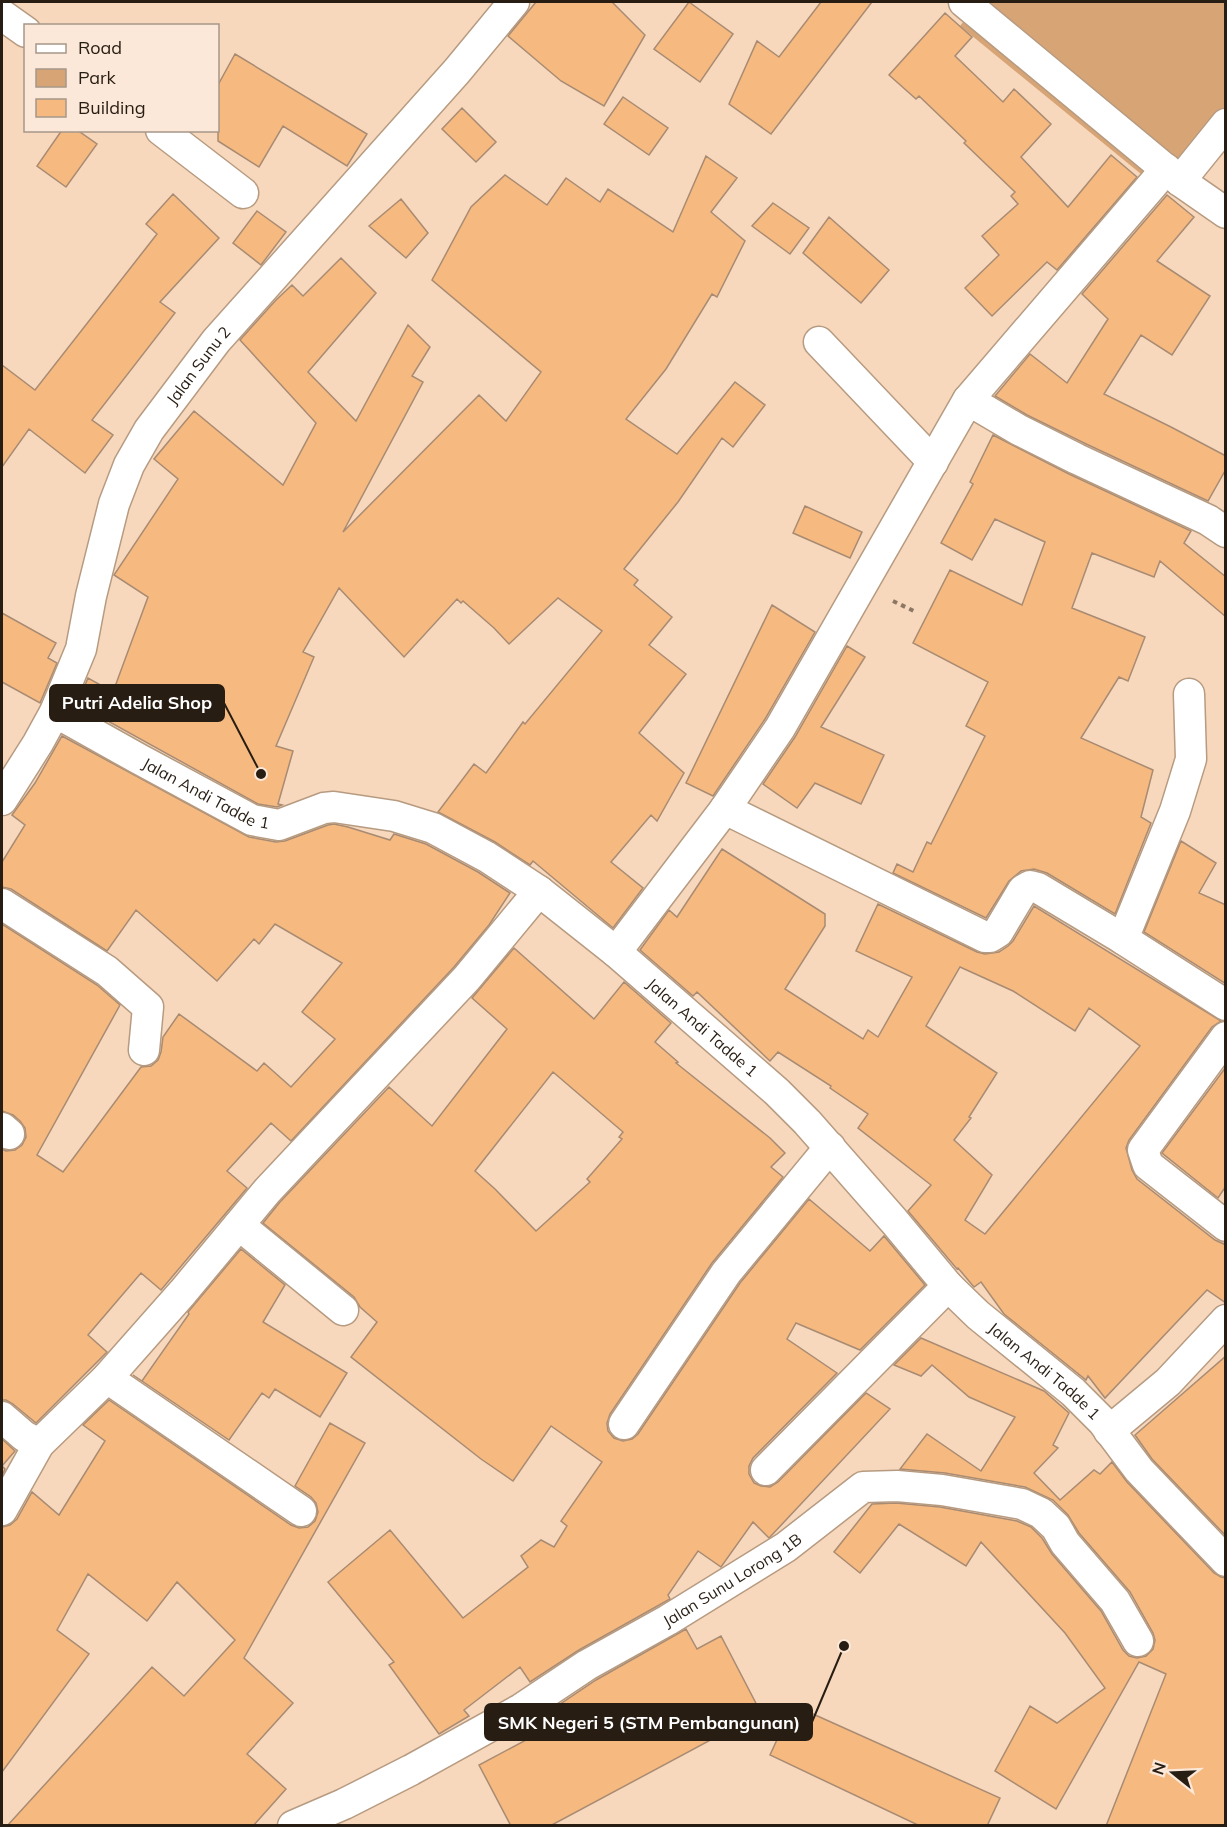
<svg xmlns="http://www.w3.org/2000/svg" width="1227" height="1827" font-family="Mulish,sans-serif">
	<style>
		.green { fill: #d7a476 }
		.building { fill: #f6b980; stroke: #a88b72; stroke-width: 1.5; fill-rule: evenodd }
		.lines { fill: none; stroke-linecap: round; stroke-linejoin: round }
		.minor-casing { stroke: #b79b81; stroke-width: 33 }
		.path { stroke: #8c7765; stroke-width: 4; stroke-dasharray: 4.5 4.5; stroke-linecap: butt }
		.minor { stroke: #fff; stroke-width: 30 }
		.labels { text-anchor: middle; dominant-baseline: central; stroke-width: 4.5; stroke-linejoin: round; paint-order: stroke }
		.street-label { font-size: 16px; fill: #281d13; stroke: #fbe8d8 }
		.leader { fill: none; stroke: #281d13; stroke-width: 2 }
		.callout-dot { fill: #281d13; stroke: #fbe8d8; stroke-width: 2 }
		.callout { fill: #281d13; stroke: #281d13; stroke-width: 2 }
		.callout-label { font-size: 18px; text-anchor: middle; font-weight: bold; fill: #fff }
	</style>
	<rect width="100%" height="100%" fill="#f7d8bd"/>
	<path class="green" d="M979,2H1225V106L1163,192L960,26Z"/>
	<path class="building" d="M536,2H612L645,35L604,106L561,81L508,36Z
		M689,2L733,34L700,82L654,49Z
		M821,2H872L771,134L729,104L757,41L779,57Z
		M945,13L972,37L955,56L1003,102L1014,89L1051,124L1021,157L1068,207L1111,155L1137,177L1057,270L1047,262L992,316L965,288L999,255L982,236L1018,204L1011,196L1015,192L964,143L966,141L919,96L916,99L889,75Z
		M235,54L367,134L347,166L283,126L259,167L218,141V85Z
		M623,97L668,128L649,155L604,124Z
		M462,108L496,142L476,162L442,129Z
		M62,130H77L97,144L66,187L37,166Z
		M706,156L737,178L711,212L745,241L717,297L712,294L666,369L626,419L677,454L735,382L765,405L733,447L722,438L678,502L624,569L638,580L634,585L672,617L649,645L686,674L639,733L684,773L657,821L651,815L611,862L643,888L613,928L533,861L530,865L495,842L438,812L474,764L486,773L523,722L525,724L602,631L558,598L509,644L494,628L463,601L461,603L457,599L404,657L339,588L303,652L314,657L276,746L293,751L278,804L282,805L277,807L258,804L77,704L88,678L113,692L148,597L114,575L178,479L154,459L194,411L283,485L316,423L240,340L276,300L292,285L303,296L341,258L376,293L308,372L356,421L408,325L430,347L412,376L423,382L343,532L479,395L506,421L541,372L432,280L471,207L505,175L547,205L566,178L600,202L608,189L673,232Z
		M173,194L219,238L160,302L175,313L92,420L113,435L85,473L29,429L2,467V365L35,390L157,234L146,224Z
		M1167,195L1194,217L1157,261L1210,296L1172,355L1141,335L1104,394L1171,427L1226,456V469L1208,501L1084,443L1027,415L995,396L1030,354L1067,383L1108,319L1082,294Z
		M401,199L428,233L406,258L369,226Z
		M773,203L809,228L790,254L752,226Z
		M257,211L286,232L261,265L233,243Z
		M829,217L889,270L861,303L803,253Z
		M993,435L1069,474L1191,531L1184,543L1226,577V617L1160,561L1154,577L1092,553L1072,608L1145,637L1128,681L1119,677L1081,738L1153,770L1141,817L1151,823L1115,914L1047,873L1034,869L1021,871L1009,881L986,918L893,873L897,864L913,872L927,842L931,844L985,736L966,726L988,682L913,643L950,570L1022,605L1045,542L995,519L972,560L941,543L973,484L970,482Z
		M805,506L862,532L850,558L793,533Z
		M772,605L815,632L765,719L713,796L686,783Z
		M2,613L56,643L48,658L57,663L40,703L2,682Z
		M847,646L865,657L821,727L884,755L861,804L815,783L797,808L763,784L795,737Z
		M62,736L249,837L276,842L285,841L328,825L334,824L348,827L390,840L394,834L426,844L478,872L510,893L489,925L454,967L291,1141L271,1123L227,1171L247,1188L161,1290L141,1273L88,1335L107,1352L36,1423L13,1404L6,1400H2V1149L6,1151L15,1150L22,1145L26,1137L25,1128L20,1121L13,1115L2,1111V924L97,985L120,1005L37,1155L63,1172L141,1067L151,1066L158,1060L161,1052L163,1037L179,1014L257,1071L264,1063L291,1087L335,1039L302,1012L342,963L275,924L259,944L254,939L217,981L136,910L107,951L11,889L2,887V862L25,825L12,815L35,783Z
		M1181,841L1216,863L1199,893L1226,905V984L1144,932Z
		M722,849L825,914V926L785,989L863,1039L868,1030L878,1037L912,977L856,951L878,904L977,952L985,954L999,952L1008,946L1013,941L1034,906L1221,1021L1212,1027L1129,1140L1126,1148L1132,1170L1137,1179L1215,1240L1226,1245V1303L1207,1290L1105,1398L1088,1376L1086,1380L1004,1314L981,1282L974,1287L958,1268L957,1269L908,1211L931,1185L858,1128L868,1114L830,1088L831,1086L778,1052L770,1061L697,992L693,996L640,950L669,910L677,917ZM960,967L1013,991L1075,1031L1089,1008L1140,1046L985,1234L965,1220L992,1175L954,1140L971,1118L969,1117L997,1073L926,1026Z
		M514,948L594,1019L624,982L671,1023L655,1042L678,1062L676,1063L770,1138L785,1153L771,1167L783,1177L712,1263L610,1414L607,1423L608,1431L614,1438L623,1441L632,1439L638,1434L740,1283L809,1199L870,1251L884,1236L925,1285L860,1350L796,1323L787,1339L837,1373L753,1458L749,1466V1474L754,1483L761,1486L770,1487L778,1482L866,1393L890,1409L770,1537L769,1538L753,1522L721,1567L698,1551L668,1595L670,1599L579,1650L530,1682L520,1667L464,1710L469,1716L439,1734L389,1665L394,1662L328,1582L390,1530L463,1618L528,1567L521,1556L541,1540L554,1547L567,1526L561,1521L602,1462L551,1426L513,1481L481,1459L351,1357L377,1322L360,1307L354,1297L263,1223L280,1202L389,1087L432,1126L507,1029L472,998ZM553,1072L623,1132L619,1137L622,1139L587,1179L590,1182L536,1231L495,1189L475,1171Z
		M1226,1067V1186L1218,1198L1162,1153Z
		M241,1249L285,1285L263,1322L347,1373L320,1417L275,1389L269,1398L262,1393L229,1440L133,1375L142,1381L189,1314L188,1312Z
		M921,1338L1044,1391L1069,1413L1053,1445L1058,1448L1034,1473L1060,1500L1094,1470L1100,1474L1112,1462L1127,1482L1214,1573L1221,1577L1226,1578V1826H1106L1166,1674L1139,1662L1056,1809L995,1771L1030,1706L1057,1723L1105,1688L1065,1633L981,1542L966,1566L899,1524L860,1573L834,1552L872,1504L896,1503L940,1507L1017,1521L1031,1527L1042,1538L1052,1554L1101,1611L1123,1650L1129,1656L1137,1658L1146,1656L1153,1649L1155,1640L1153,1633L1130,1592L1079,1533L1068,1515L1053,1500L1025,1487L945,1473L900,1469L927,1434L981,1471L1015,1417L969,1397L932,1365L921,1376L894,1365Z
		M1226,1356V1536L1152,1459L1135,1435Z
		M109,1400L291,1525L299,1528L308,1527L315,1521L318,1512L316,1503L311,1497L295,1486L330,1423L365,1443L244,1658L293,1703L247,1754L286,1789L253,1826H7L152,1667L184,1696L235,1640L177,1582L147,1621L88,1574L57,1630L89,1654L2,1772V1527L10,1525L17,1519L32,1492L59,1515L105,1441L83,1425Z
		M2,1439L15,1451L2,1466L5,1469L2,1476Z
		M686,1629L697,1649L721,1636L761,1713L550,1826H511L479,1765L558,1723L550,1711L596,1680Z
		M793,1705L1000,1798L987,1826H920L770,1755Z"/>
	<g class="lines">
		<defs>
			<g id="minor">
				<path d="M964,2L1180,181L1226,213"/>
				<path d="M2,15L26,32"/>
				<path d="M161,130L243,193"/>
				<path d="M1180,181L1226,124"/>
				<path d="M819,342L933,462"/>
				<path d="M968,400L1019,430L1077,459L1208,520L1226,532"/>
				<path id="s1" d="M55,712L139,759L252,820L279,825L324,808L334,807L394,816L433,828L487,857L539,891L616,952L777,1092L807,1122L894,1221L948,1286L978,1315L1073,1392L1103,1422L1139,1470L1226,1561"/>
				<path id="s2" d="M2,800L38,743L55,712L81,649L91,596L114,504L129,465L149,430L216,341L457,71L514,2"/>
				<path d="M725,809L985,937H990L998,932L1023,890L1030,886L1038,888L1123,939L1226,1005"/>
				<path d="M2,904L107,971L148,1007L144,1050"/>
				<path d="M1123,939L1175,811L1191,759L1189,694"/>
				<path d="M616,952L725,809L780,728L968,400L1166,169"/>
				<path d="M1226,1037L1143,1150L1148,1165L1226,1226"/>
				<path d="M2,1128L9,1134"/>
				<path d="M239,1225L343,1310"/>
				<path d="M107,1378L301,1511"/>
				<path d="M2,1417L24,1436L39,1444"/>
				<path d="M624,1424L726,1273L830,1147"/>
				<path d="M1109,1431L1168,1382L1226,1320"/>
				<path d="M766,1470L948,1286"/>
				<path d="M2,1510L39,1444L107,1378L183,1292L267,1191L467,978L539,891"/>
				<path id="s3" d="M293,1826L344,1804L411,1770L521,1709L587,1665L668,1620L786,1547L863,1487L897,1486L942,1490L1022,1504L1041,1513L1056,1527L1065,1543L1115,1601L1138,1641"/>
			</g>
		</defs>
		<use href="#minor" class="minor-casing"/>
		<path class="path" d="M893,601L916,612"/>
		<use href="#minor" class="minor"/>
	</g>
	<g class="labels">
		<g class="street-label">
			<text stroke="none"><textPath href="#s2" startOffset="483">Jalan Sunu 2</textPath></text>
			<text stroke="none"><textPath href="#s1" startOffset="172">Jalan Andi Tadde 1</textPath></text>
			<text stroke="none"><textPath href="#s1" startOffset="748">Jalan Andi Tadde 1</textPath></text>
			<text stroke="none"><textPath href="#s1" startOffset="1234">Jalan Andi Tadde 1</textPath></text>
			<text stroke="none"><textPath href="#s3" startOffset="504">Jalan Sunu Lorong 1B</textPath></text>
		</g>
	</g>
	<path class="leader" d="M261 774L224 703M844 1646L812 1722"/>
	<g class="callout-dot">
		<circle cx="261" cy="774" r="6"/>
		<circle cx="844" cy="1646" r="6"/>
	</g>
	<g class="callout">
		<rect x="50" y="685" width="174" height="36" rx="6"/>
		<rect x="485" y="1704" width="327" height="36" rx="6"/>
	</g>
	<g class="callout-label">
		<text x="137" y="709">Putri Adelia Shop</text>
		<text x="649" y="1729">SMK Negeri 5 (STM Pembangunan)</text>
	</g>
	<rect width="1227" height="1827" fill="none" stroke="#281d13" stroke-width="6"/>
	<rect x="24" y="24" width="195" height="108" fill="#fbe8d8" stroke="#a79789" stroke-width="1.5"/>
	<rect x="36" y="44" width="30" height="9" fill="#ffffff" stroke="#a79789" stroke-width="1.5"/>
	<text x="78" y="54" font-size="18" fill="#281d13">Road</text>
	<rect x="36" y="69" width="30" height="18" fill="#d7a476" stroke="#a79789" stroke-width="1.5"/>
	<text x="78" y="84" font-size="18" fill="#281d13">Park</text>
	<rect x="36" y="99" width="30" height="18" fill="#f6b980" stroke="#a79789" stroke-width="1.5"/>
	<text x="78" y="114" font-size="18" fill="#281d13">Building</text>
	<g transform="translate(1173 1773) rotate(288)" stroke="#fbe8d8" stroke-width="4.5" paint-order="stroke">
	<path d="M0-4.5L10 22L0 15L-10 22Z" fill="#281d13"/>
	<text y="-9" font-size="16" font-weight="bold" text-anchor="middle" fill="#281d13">N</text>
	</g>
</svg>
